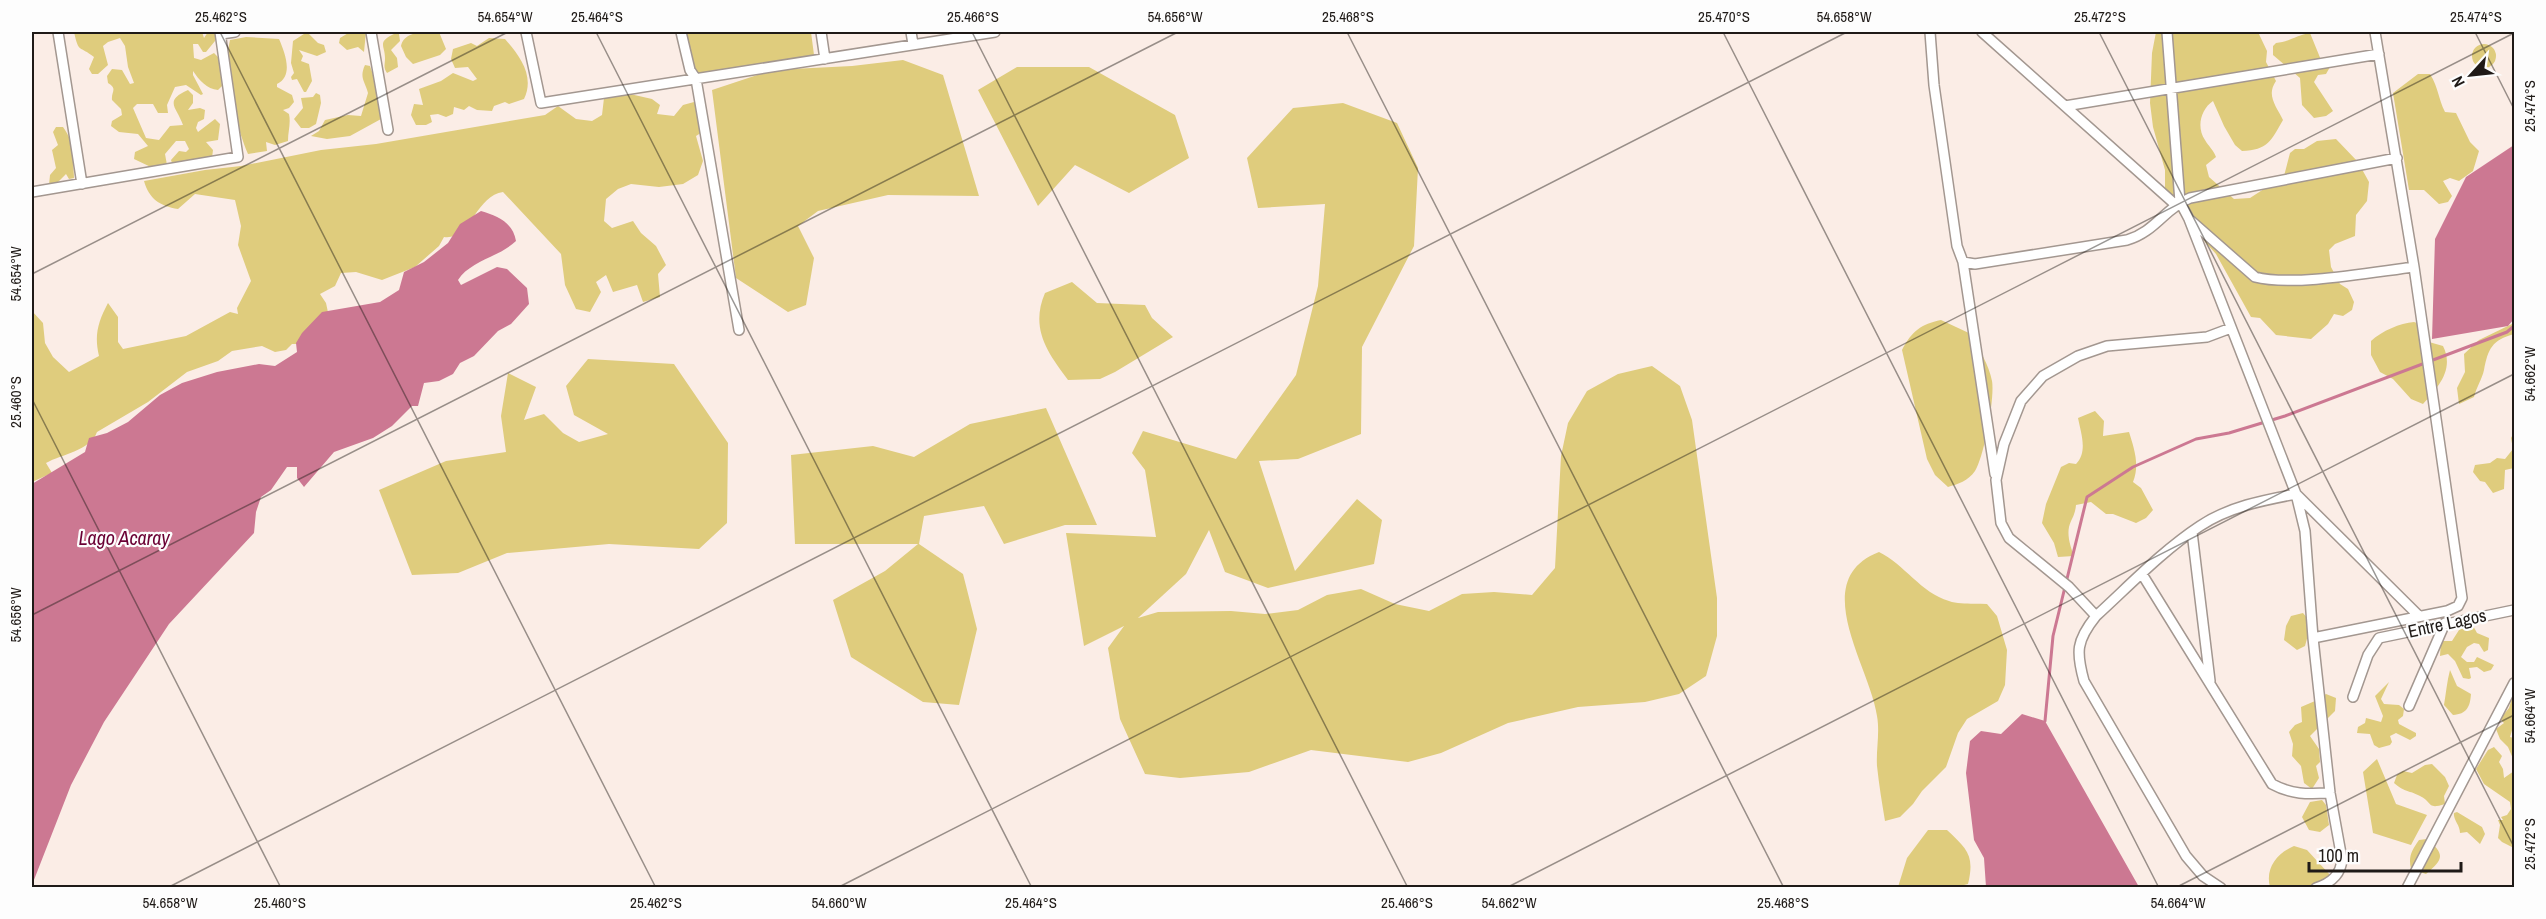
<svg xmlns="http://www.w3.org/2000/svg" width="2546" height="919" font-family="'Archivo Narrow',sans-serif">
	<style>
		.green { fill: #dfcc7d }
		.water { fill: #cc7892 }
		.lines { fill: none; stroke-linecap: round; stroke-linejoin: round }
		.stream { stroke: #cc7892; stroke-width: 3 }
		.street-casing { stroke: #a39790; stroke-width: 12 }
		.street { stroke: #fff; stroke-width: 9 }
		.ticks { fill: none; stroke: #1f1a17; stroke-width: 1.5; stroke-opacity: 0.45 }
		.labels { text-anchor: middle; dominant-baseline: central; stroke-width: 4.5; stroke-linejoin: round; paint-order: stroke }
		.street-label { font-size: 18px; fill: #1f1a17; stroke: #fdfdfd }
		.water-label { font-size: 20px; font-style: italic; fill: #6a0034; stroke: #fdfdfd }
		.neatline { fill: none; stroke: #1f1a17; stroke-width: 2 }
		.ticks-label { font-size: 15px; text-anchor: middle; fill: #1f1a17 }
	</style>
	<rect width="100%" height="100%" fill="#fbede6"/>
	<path class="green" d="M74,32H202L204,38L208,32H215V41L206,52H203L198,44H193L194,58L201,60L214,53L219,58L222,86L218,90C207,89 199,80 193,71V75L203,94L201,95L186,85L175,87L167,105L168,113H158L153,104H137L133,108L146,138L159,140L170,126L183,125C177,107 163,101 188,90L193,95V103L188,110L200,108L205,110L204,119L198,122L196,128L198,132L215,119L220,124L218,140L206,142L213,150L212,158L172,163L171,160L179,151L186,152L189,149L185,141H176L165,154L167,165L155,169L134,159L135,152L148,146L138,134L119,132L111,126L112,121L122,115L121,109L112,100C111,91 118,89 108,83L107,76L112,69L122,70L130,84L134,83L128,67L125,46L120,38L108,42L103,46L108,65L98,74H92L89,69L94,57C79,45 79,54 74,32Z
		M307,32L318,43L324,45L326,52L317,56L299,50L303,56L301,61L309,64L312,81L306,92H304L297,79L292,80L291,77L294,73L291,63L293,41Z
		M350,32H366L364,52L358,47L347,50L339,43L340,38Z
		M439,32L446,49L440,55L413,64L406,57L401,46C404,31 425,31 439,32Z
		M679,32H811L814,55L686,76Z
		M2156,32H2258L2267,51L2266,62L2276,81C2266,95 2276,106 2283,120C2271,141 2268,150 2242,151L2235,145L2224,126L2213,101C2201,109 2196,127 2205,140C2209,147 2213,149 2216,157L2206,165L2209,177L2234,199L2250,198L2284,176L2290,153L2295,149H2304L2317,141L2336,139L2358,162L2369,182L2367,201L2356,215L2355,236L2335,244L2329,250L2331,267L2340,284L2348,289L2354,302L2352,310L2343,316L2334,314L2328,324L2311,339L2276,335L2260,318L2251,317L2216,254L2179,213L2165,188V170L2153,127L2150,103L2152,53Z
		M396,33L399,34L400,41L391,50L397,58L398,67L387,73C383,67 385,65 385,58C385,45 376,42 396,33Z
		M2310,33L2321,60L2329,63L2330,67L2326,74L2318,75L2314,82L2333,111L2326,116L2314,118L2302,105L2300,78L2273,55V46L2276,43C2289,42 2297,35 2310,33Z
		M246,37L279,39C285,53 294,76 277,84V87L292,95L294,102L289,108L283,110L289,114C291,124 288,131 288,141L275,145L266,142L267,151L248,154C235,122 222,73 230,40Z
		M489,38L505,39C520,56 535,76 524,99L509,104L505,102L494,106L492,111L477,110L469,106L464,110L454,107L453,114L446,117L438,114L430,115L432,122L426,125H416L411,115L414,104L423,105L419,89L441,81L453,73L473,81L477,79L468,67L455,68L451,59L453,49L471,43L477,46Z
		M2472 56a12 12 0 1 1 24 0a12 12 0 1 1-24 0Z
		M903,60L943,75L979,196L888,195L818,211L798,226L814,258L806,305L788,312L736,278L712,90L772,70L852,66Z
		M365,65L370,66L385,110L381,119L350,136L327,139L311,136L319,131L325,120L348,115L361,116L368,93C365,81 359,78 365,65Z
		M1017,67H1089L1175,115L1189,158L1129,193L1075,165L1038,206L978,90Z
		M2418,74H2430C2439,89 2438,98 2445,112L2456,113L2470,142L2479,151L2473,171L2459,181L2450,178L2443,181L2452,196L2448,202L2439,204L2424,190H2409L2393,93Z
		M316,93L320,95L321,103L316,124L309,128H301L294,119L303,108L301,98L313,97Z
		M630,94L652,99L660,105L657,114L674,116L683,105L694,102L702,112L707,129L696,136L703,161L698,175L683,184L659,187L631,184L618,189L606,199L604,221L612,228L633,221L641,233L656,246L666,265L658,274L660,297L643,302L637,285L613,292L606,275L596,282L601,292L590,312L576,309L565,285L561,254L503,192C477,195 469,241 444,237L439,246L415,267L382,280L356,272L341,273L335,286L320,294L326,303L329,317L305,344H292L286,350L275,352L262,346L232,351L218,361L187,372L148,402L97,432C90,451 62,454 46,463L52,473L32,482V311L43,323L45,343L53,357L69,372L99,356C94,335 98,322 108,303L118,317V342L123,349L186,336L230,312L238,314L237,308L251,281L238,245L241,226L235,200L195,194L178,209C160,206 149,199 144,181L205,170L241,166L321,150L376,144L545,115L558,106L576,119L592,121L602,115L604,98Z
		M1343,103L1397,123L1418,168L1414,246L1362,347L1361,434L1298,459L1259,461L1295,571L1357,499L1382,520L1374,564L1268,588L1225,572L1209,530L1186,574L1138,618L1158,612L1231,611L1265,614L1298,610L1327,595L1361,589L1395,604L1429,611L1462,594L1494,592L1532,595L1555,568L1561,456L1568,423L1587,391L1618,374L1652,366L1680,386L1692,420L1717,598V636L1706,676L1679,694L1645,702L1578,707L1508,723L1441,753L1408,762L1311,750L1249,772L1180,778L1145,774L1120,719L1108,648L1124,626L1084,646L1066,533L1156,537L1145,470L1132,453L1143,431L1236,459L1296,375L1318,286L1325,204L1258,208L1247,158L1293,108Z
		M56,127H63C69,135 74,148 77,159L73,161L74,178L69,179L66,174L55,185H49L50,175L56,168L52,150L58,145L53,132Z
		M1072,282L1097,303L1145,305L1152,318L1173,337L1115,372L1100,379L1068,380C1047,352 1030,328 1045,293Z
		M1941,320L1971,334C1979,349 1989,365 1992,381C1995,398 1984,457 1975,471C1968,481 1958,484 1948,487L1935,475L1927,459L1902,350C1912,331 1921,324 1941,320Z
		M2414,322L2420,324L2429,342L2443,346C2455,370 2437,388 2423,404L2411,399L2393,379L2380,372L2371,355V341C2382,331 2400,323 2414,322Z
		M2514,323V334C2492,340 2488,349 2484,370C2482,379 2476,388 2474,397L2459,404L2457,388L2465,372L2464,354L2479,340Z
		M588,359L674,364L728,443L727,523L699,549L609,544L507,553L458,573L412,575L379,490L446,461L506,452L501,416L508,373L536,387L524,420L544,414L563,433L579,442L608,434L574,415L566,386Z
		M1046,408L1097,525H1065L1004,544L984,506L924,516L919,544L963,574L977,629L959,705L923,702L851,657L833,600L885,571L918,544H795L791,455L873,446L914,457L970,424Z
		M2095,411L2104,421L2103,436L2129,432C2134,448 2140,465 2133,482L2141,488L2153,510L2146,518L2136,523L2113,514H2106L2091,502L2076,505C2075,516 2071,519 2069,527C2067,537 2071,548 2074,556L2058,557L2054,543L2042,523L2046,504L2061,467L2069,463L2076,464C2088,452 2081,433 2078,418Z
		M2514,432V468L2505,470L2504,489L2493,493L2485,482L2480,481L2473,472L2475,465L2490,463L2497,458L2505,459L2513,449L2511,438Z
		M1879,552C1904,564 1921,593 1949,601C1960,605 1975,603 1987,604L1997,616L2007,650L2005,685L1998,701L1967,719L1958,733L1946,767L1922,791L1913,804L1900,817L1885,821C1882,803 1879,785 1877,766C1876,749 1880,733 1877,716C1870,666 1807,580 1879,552Z
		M2303,613L2308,619V635L2305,646L2297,650L2284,640L2286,626L2291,616Z
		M2471,622L2477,633L2489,638L2488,650L2484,652L2479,644L2474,643L2467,647L2461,657L2467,662H2474L2477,657L2494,665L2491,670L2484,672L2477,667L2469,668L2471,678L2469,679L2463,678L2455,661L2448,654L2440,656L2441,641H2452L2459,630Z
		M2450,670L2457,686L2471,694C2470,707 2467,714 2453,715L2444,705C2446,693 2447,681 2450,670Z
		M2389,682L2381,699L2384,704L2399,705L2404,709L2403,716L2398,720L2399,724L2416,733V736L2410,740L2396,733L2390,736L2392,742L2390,745L2379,748L2374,745L2370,734L2357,733L2358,727L2365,723L2366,718L2381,722L2383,716L2375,696Z
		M2514,692V724L2510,737L2514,738V761L2508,747L2500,739L2496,729L2504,723L2500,719L2509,708Z
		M2326,694L2336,698L2335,711L2310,736L2319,749L2320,762L2316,766L2319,778L2312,789L2304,783L2301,766L2292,756L2293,744L2289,732L2295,725L2302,722L2301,707L2315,701Z
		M2494,747L2502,756L2499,762L2503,769L2504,778L2514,771V848L2502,842L2498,838L2500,825L2498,820H2503L2501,817L2507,815L2511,809L2510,802L2484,784L2476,769L2488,750Z
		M2377,759L2396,804L2427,815L2411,845L2373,833L2363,772Z
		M2432,764L2445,777L2449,786L2444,796L2445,804C2426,810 2433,802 2420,796C2409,790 2406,793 2394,783L2397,775L2403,771L2412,773L2425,765Z
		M2322,800L2326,805L2329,825L2320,832L2309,830L2302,817L2310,802Z
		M2457,812L2482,827L2485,834L2480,844L2467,832L2460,833C2460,825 2453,820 2454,813Z
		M1928,830H1947C1967,849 1975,855 1968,884L1952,888L1898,887L1907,858Z
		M2427,839C2445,854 2444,859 2426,874L2411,869C2408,856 2412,850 2419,840Z
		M2294,846L2307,850L2331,876L2325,887H2270C2265,868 2277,853 2294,846Z"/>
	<path class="water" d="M2514,145V319L2508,326L2432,339L2435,239L2466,177Z
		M481,211C497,216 513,222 516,241C499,257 470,261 458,280L461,285L497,267L507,269L527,288L529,304L511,324L498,331L474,356L460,363L453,374L439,381L424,383L418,406H412L392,426L373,438L334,452L304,487L297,478V467H287L271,490L261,497L256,512L254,533L169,624L104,722L71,785L32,885V484L85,452L89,438L107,433L128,422L160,395L182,383L217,372L259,364L275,366L297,352L296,343L302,333L322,312L380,302L399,290L404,272L424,262L448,243L460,224Z
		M2022,714L2045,721L2139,887H1986L1984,858L1974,840L1966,773L1970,741L1981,731L2001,734Z"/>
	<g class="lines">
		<path class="stream" d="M2045,721L2053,636L2087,497L2133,467L2196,439L2229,433L2285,416L2507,332L2514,326"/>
		<defs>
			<path id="street" d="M58,32L82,184
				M371,32L388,130
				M526,32L541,103L995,32
				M681,32L690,70L696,79L739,330
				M821,32L825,59
				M911,32L913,44
				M1930,32L1934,85L1957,246L1963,262L1995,474
				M1982,32L2177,206
				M2167,32L2180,202L2189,219L2296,494L2305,531L2313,638L2330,793L2342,859C2341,875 2331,883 2316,888
				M221,34L235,32
				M2065,106L2379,54
				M32,192L238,157L220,32
				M2190,220L2255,277C2292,287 2373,272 2414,267
				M1963,262L1975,264L2127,240C2155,232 2165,208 2190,198L2397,158
				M2192,532L2210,681
				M2142,574L2272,784C2292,795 2308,794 2330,793
				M2096,616L2069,587L2009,538L2001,523L1996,480L2004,444L2021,401L2043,376L2078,356L2107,346L2207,337L2231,328
				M2313,638L2447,611L2458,606L2462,598L2414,267L2375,32
				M2353,697L2368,655L2379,638L2514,610
				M2409,706L2445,623
				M2221,888L2203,876L2186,856L2084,681C2076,652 2076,641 2096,616C2129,586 2162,551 2200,526C2228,507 2264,500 2296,494L2419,616
				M2407,888L2514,683"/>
		</defs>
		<use href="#street" class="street-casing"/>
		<use href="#street" class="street"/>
	</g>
	<path class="ticks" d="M220,32L656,888M596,32L1032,888M972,32L1408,888M1347,32L1784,888M1723,32L2159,888M2099,32L2514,847M2475,32L2514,109M32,274L508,32M32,399L281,888M32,615L1178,32M167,888L1847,32M837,888L2514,33M1506,888L2514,374M2175,888L2514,715"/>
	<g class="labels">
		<g class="street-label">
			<text transform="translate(2447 623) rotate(-12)">Entre Lagos</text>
		</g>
		<g class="water-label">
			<text x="124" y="537">Lago Acaray</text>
		</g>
	</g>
	<rect width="2546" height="919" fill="none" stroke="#fdfdfd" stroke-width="66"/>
	<g transform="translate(2471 75) rotate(243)" stroke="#fdfdfd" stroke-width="4.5" paint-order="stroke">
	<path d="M0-4.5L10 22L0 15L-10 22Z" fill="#1f1a17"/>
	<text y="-9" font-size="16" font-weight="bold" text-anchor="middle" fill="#1f1a17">N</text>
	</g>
	<path d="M2309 862v9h152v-9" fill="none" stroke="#1f1a17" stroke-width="3"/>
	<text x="2318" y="862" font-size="18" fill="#1f1a17" stroke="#fdfdfd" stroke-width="4.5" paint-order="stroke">100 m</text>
	<rect x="33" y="33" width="2480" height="853" class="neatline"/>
	<g class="ticks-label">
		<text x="221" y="22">25.462°S</text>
		<text x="505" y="22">54.654°W</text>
		<text x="597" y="22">25.464°S</text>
		<text x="973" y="22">25.466°S</text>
		<text x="1175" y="22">54.656°W</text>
		<text x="1348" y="22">25.468°S</text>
		<text x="1724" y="22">25.470°S</text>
		<text x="1844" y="22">54.658°W</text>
		<text x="2100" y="22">25.472°S</text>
		<text x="2476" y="22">25.474°S</text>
		<text transform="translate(2530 106) rotate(-90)" y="5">25.474°S</text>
		<text transform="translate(16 274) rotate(-90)" y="5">54.654°W</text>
		<text transform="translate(2530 374) rotate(-90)" y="5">54.662°W</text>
		<text transform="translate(16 402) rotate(-90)" y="5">25.460°S</text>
		<text transform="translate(16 615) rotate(-90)" y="5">54.656°W</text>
		<text transform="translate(2530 716) rotate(-90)" y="5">54.664°W</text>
		<text transform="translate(2530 844) rotate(-90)" y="5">25.472°S</text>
		<text x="170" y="908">54.658°W</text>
		<text x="280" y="908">25.460°S</text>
		<text x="656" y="908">25.462°S</text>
		<text x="839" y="908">54.660°W</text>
		<text x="1031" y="908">25.464°S</text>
		<text x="1407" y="908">25.466°S</text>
		<text x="1509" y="908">54.662°W</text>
		<text x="1783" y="908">25.468°S</text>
		<text x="2178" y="908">54.664°W</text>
	</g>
</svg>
